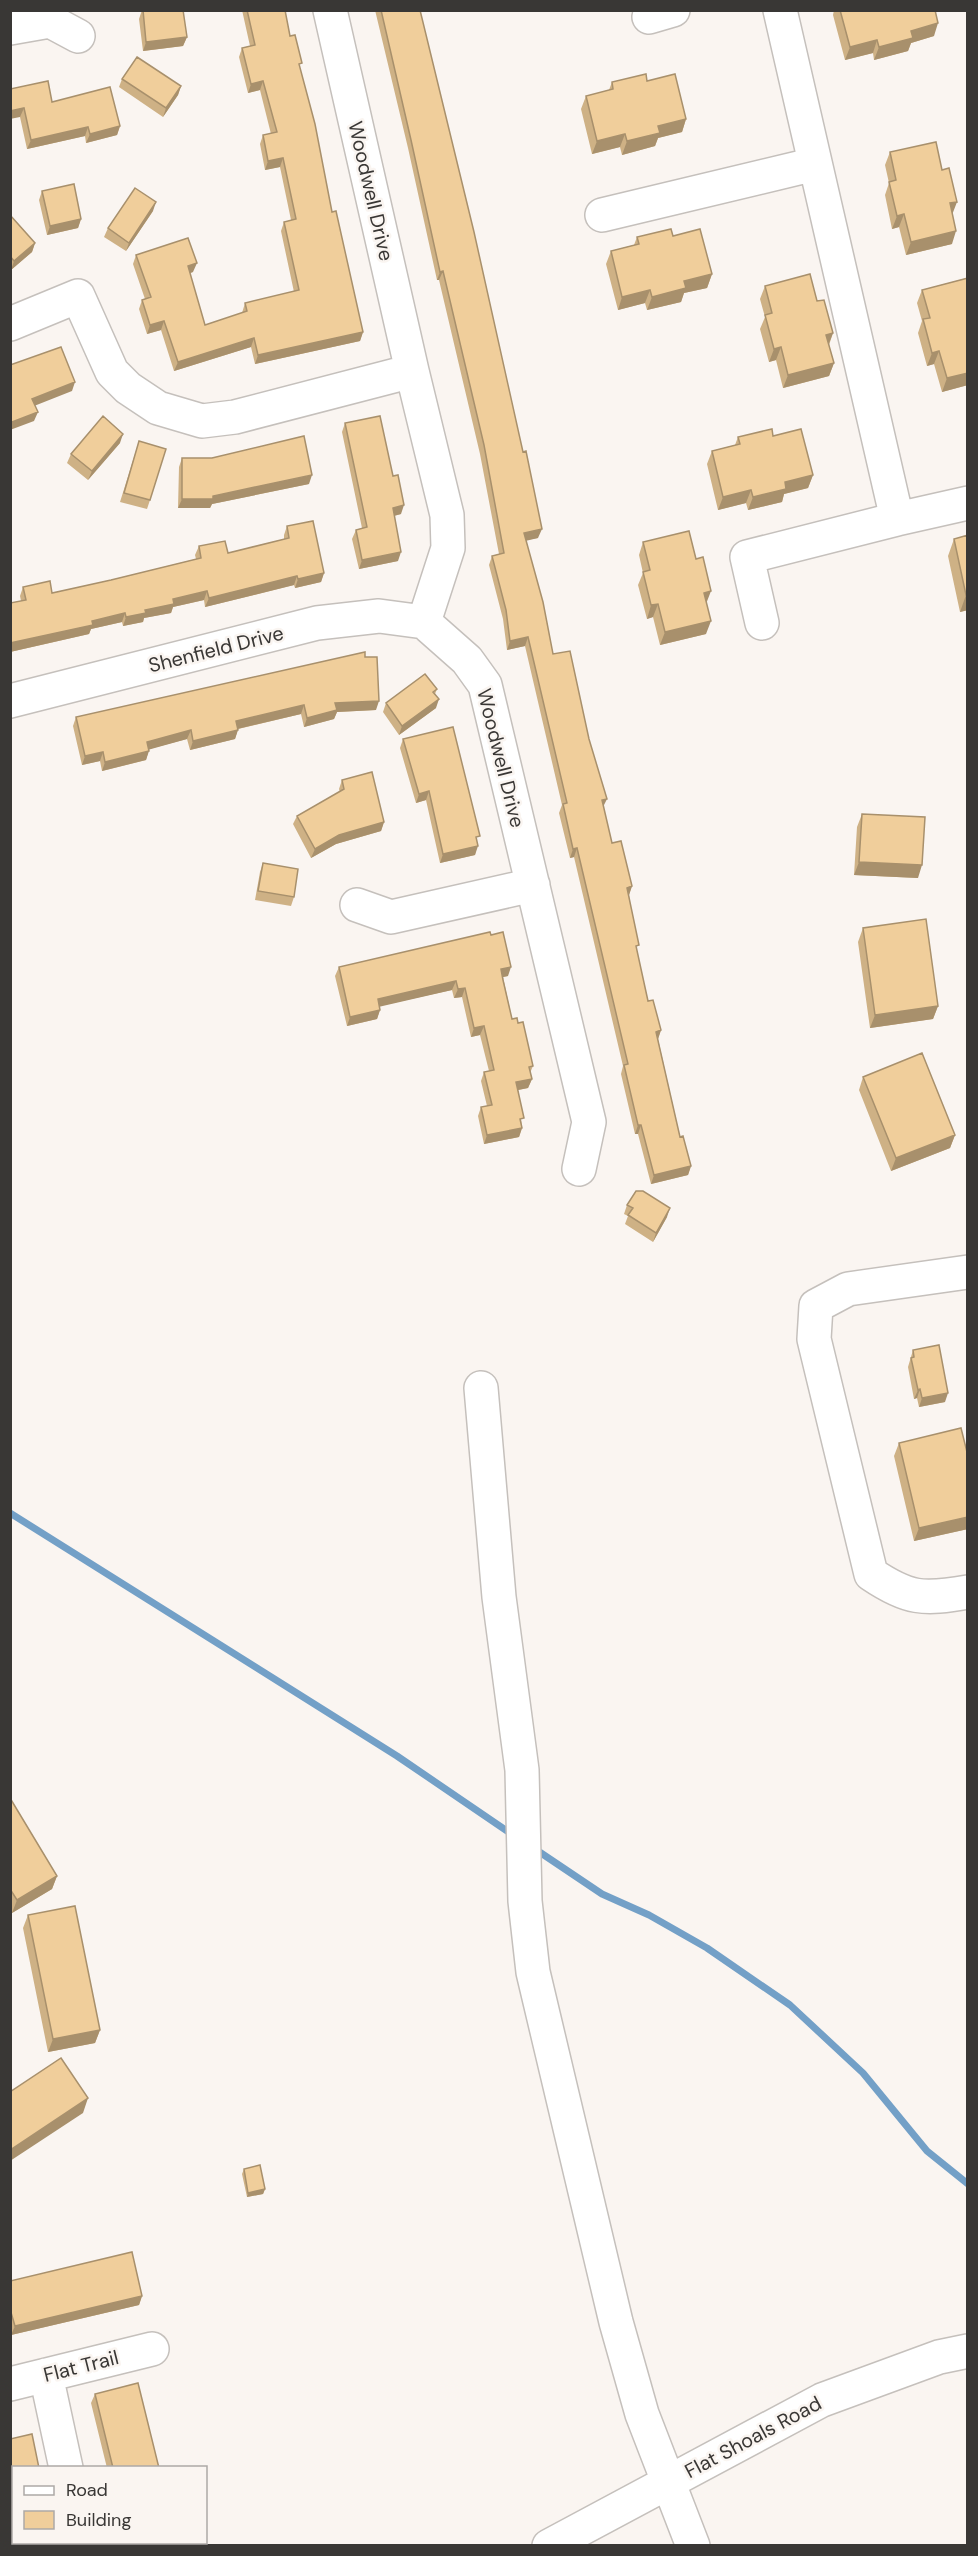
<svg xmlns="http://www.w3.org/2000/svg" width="978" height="2556" font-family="'DM Sans',sans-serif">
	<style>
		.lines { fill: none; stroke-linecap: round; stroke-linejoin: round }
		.stream { stroke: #73a0c7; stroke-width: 7 }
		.minor-casing { stroke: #c5c0bc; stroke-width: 36 }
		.minor { stroke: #fff; stroke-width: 33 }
		.wall { fill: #ceb185 }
		.shaded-wall { fill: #a8906c }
		.building { fill: #f0ce9b; stroke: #a8906c; stroke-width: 1.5 }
		.labels { text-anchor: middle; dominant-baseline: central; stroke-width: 5; stroke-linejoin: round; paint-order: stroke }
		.street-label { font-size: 20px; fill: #393735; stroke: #faf5f1 }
	</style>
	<rect width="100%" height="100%" fill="#faf5f1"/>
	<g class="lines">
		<path class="stream" d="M10,1513L397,1756L513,1835
			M535,1849L602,1894L649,1915L707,1948L790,2005L863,2073L927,2151L968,2184"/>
		<defs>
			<path id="minor" d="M330,10L412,371L447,515L448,548L424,622L467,660L485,685L589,1122L579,1169
				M780,10L897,519L968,503
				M649,17L673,10
				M10,28L50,21L78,36
				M602,215L815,164
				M10,324L78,296L112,372L128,388L158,408L202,421L235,417L412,371
				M762,623L747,557L897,519
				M10,701L317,623L379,616L424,622
				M357,905L391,917L533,885
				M968,1272L848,1289L816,1306L814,1339L871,1574C908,1599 923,1600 968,1592
				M481,1388L499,1597L522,1770L525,1901L533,1972L616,2322L642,2414L693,2546
				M46,2375L66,2468
				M10,2384L152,2349
				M549,2546L822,2400L939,2357L968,2351"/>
		</defs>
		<use href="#minor" class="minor-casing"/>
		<use href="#minor" class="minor"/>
	</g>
	<path class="wall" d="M142,10L187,37L183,46L143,51L139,19Z
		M242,10H285L290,36L300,68L332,212L363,332L360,341L255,364L251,347L174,371L161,330L147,334L139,309L142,300L145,299L133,264L136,255L193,272L190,273L205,325L242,313L245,303L294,292L281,231L284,222L291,220L280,167L265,170L260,144L263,135L271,134L260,90L248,93L239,57L242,48L250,46Z
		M375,10H420L538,538L526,540L553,654L603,807L612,843L632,886L629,895L637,952L648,1001L661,1030L658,1039L680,1137L691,1166L688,1175L651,1184L638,1134H635L621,1074L623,1066L574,857L570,858L559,813L562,805L525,646L507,650L503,619L489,565L492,556L499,554L480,454L439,280H437L408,148Z
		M834,10H935L934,36L911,43L908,51L874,60L873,53L845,60L833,15Z
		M122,79L181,86L178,95L163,117L119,87Z
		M647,81L686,119L682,132L658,138L655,146L622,155L620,147L592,154L581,109L586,96L609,90L612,82Z
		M10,89L52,102L120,126L117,135L86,143L85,136L27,149L20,117Z
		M890,152L952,214V244L906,255L899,227L892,229L885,195L889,183L885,165Z
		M42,191L81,219L78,228L47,235L39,200Z
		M153,211L126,251L104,237L108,228Z
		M10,215L35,243L32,252L11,270Z
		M673,236L712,274L707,288L684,293L681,302L647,310L645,303L618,310L606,264L611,251L634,245L637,237Z
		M967,278L968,385L942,392L934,364L927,366L918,333L922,321L917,303L922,290Z
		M765,286L817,301L833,333L829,345L834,363L829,376L783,388L776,360L769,362L760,329L765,317L760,299Z
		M345,423L393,476L401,514L394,516L398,561L359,569L352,539L356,530L362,528L342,432Z
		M773,436L813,475L808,488L784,494L782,502L748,510L746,503L718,510L707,464L712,451L735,445L738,437Z
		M139,441L150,500L147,509L120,502Z
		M120,443L88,480L67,463L71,454Z
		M182,458L309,484L212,504L210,508H178L179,467Z
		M287,526L324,573L321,582L295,588L294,585L205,607L204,600L173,607L171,613L144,618L143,622L123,626L122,622L91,629L89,634L10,652V603L21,601L20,596L23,587L52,593L111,580L196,559L195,555L199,546L228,553L284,539V535Z
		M968,535V610L960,612L948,556L954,539Z
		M643,542L707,603L706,634L660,645L653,617L647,619L638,585L643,573L639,555Z
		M365,657L376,710L337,712L334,719L304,727L301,714L238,729L235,739L190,750L187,739L149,749L146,760L102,771L100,761L82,765L73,726L76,717Z
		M437,689L435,694L436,708L399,735L383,712L386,703Z
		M403,739L477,843L475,855L440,863L426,800L416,803L400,748Z
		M342,780L384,822L381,831L336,844L311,858L293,824L297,816L340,792L339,789Z
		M862,814L918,878L854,875L857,827Z
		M263,863L294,897L291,906L255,900L260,872Z
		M863,928L938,1006L933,1019L870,1028L858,942Z
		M339,967L508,976L503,977L512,1019L533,1066L530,1073L532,1079L528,1088L518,1090L522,1128L519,1137L484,1144L478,1116L481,1107L487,1106L481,1081L484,1072L489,1071L480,1035L471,1037L462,997L454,998L452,990L379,1006L380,1010L377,1019L347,1026L335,976Z
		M863,1077L955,1135L950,1148L891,1171L859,1090Z
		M627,1205L667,1217L653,1242L625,1224L628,1216L624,1214Z
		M913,1350L945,1402L919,1407L917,1398L914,1399L908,1367Z
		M899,1443L968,1456V1529L914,1541L894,1456Z
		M10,1798L57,1876L52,1889L12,1913L10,1910Z
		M28,1915L100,2030L95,2043L48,2052L23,1928Z
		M244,2169L265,2189L263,2194L247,2197L242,2174Z
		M10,2281L142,2296L139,2305L11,2335L10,2331Z
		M95,2394L159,2468H107L91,2403Z"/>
	<path class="shaded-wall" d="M938,23L934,36L911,43L908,51L874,60L879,47L911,31Z
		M187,37L183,46L143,51L146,42Z
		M877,40L873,53L845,60L850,47Z
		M263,81L260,90L248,93L251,84Z
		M181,86L178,95L163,117L166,108Z
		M24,108L20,117L10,119V111Z
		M686,119L682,132L658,138L655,146L622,155L627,141L658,126Z
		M120,126L117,135L86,143L90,134Z
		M88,127L85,136L27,149L31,140Z
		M625,134L620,147L592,154L597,141Z
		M283,158L280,167L265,170L268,161Z
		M156,202L153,211L126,251L129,243Z
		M957,202L952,215L950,203Z
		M904,214L899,227L892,229L897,216Z
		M81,219L78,228L47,235L50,226Z
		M956,231L952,244L906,255L911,242Z
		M35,243L32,252L11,270L14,261Z
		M197,263L193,272L184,275L188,266Z
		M443,271L439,280H437L440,272Z
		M712,274L707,288L684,293L681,302L647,310L652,297L684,281Z
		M650,290L645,303L618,310L622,297Z
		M164,321L161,330L147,334L150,325Z
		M363,332L360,341L255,364L258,355Z
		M833,333L828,346L826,335Z
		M254,338L251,347L174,371L178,362Z
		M781,347L776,360L769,362L774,349Z
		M939,351L934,364L927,366L932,353Z
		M834,363L829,376L783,388L788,375Z
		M968,373V385L942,392L947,378Z
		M75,382L72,391L29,408L32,399Z
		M38,412L34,421L10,430L12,422Z
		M123,434L120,443L88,480L92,471Z
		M312,475L309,484L212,504L210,508H178L182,499L213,496Z
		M813,475L808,488L784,494L782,502L748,510L753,497L785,482Z
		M751,490L746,503L718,510L723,497Z
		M404,505L401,514L389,517L393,508Z
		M542,529L538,538L521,542L524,533Z
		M401,552L398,561L359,569L362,560Z
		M324,573L321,582L295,588L298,579Z
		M297,576L294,585L205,607L209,598Z
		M207,591L204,600L173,607L171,613L144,618L143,622L123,626L126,617L173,599Z
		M711,591L706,604L704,593Z
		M968,594V610L960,612L966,595Z
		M658,604L653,617L647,619L651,605Z
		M125,613L122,622L91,629L89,634L10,652V643L92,621Z
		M711,621L706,634L660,645L665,632Z
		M528,637L525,646L507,650L510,641Z
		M439,699L436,708L399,735L402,726Z
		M379,701L376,710L337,712L334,719L304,727L307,718L335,703Z
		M304,705L301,714L233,730L236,721Z
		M191,730L187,739L144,751L147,742Z
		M238,730L235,739L190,750L193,741Z
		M149,751L146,760L102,771L105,762Z
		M103,752L100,761L82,765L85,756Z
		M429,791L426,800L416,803L419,794Z
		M607,799L603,807L602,800Z
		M384,822L381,831L336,844L311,858L315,849L339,835Z
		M478,846L475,855L440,863L443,854Z
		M577,848L574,857L570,858L573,849Z
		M859,862L922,865L918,878L854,875Z
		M632,886L629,895L627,888Z
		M511,967L508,976L498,978L501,969Z
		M456,981L452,990L374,1008L378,999Z
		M465,988L462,997L454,998L458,989Z
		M938,1006L933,1019L870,1028L875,1015Z
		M380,1010L377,1019L347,1026L350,1017Z
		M484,1026L480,1035L471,1037L474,1028Z
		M661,1030L658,1039L656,1032Z
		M532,1079L528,1088L513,1091L516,1082Z
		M638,1125H641L638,1134H635Z
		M522,1128L519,1137L484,1144L487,1135Z
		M955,1135L950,1148L891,1171L896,1158Z
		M691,1166L688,1175L651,1184L654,1175Z
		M670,1208L667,1217L653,1242L656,1233Z
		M920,1389L917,1398L914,1399L918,1390Z
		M948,1393L945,1402L919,1407L922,1398Z
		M968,1517V1529L914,1541L919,1528Z
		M57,1876L52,1889L12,1913L17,1900Z
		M100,2030L95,2043L48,2052L53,2039Z
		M88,2098L83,2113L10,2161V2150Z
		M265,2189L263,2194L247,2197L248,2193Z
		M142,2296L139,2305L11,2335L15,2326Z
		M14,2485V2493L10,2494V2486Z"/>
	<path class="building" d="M143,10H183L187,37L146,42Z
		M247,10H285L290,36L295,35L302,63L299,64L315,124L332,212L336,211L363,332L258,355L254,338L178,362L164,321L150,325L142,300L151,297L136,255L188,238L197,263L188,266L205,325L247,311L245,303L299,290L284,222L296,219L283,158L268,161L263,135L277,132L263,81L251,84L242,48L255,45Z
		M381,10H420L474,232L523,452L526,451L542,529L524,533L543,602L553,654L570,651L589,739L607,799L602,800L612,843L621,841L632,886L627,888L639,945L636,946L648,1001L653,1000L661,1030L656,1032L680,1137L683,1136L691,1166L654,1175L641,1125H638L624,1065L628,1064L577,848L573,849L563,804L567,803L528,637L510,641L506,610L492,556L504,553L484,445L443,271L440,272L411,140Z
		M840,10H935L938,23L911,31L913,38L879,47L877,40L850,47Z
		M137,57L181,86L166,108L122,79Z
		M646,74L647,81L675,74L686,119L658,126L660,133L627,141L625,134L597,141L586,96L613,89L612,82Z
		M48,81L52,102L110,87L120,126L90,134L88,127L31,140L24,108L10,111V89Z
		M936,142L942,170L949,168L957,202L950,203L956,231L911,242L904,214L897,216L889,182L896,180L890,152Z
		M74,184L81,219L50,226L42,191Z
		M135,188L156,202L129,243L108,228Z
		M10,215L35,243L14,261L10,256Z
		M671,229L673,236L700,229L712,274L684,281L686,288L652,297L650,290L622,297L611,251L639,244L637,237Z
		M810,274L817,301L824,300L833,333L826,335L834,363L788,375L781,347L774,349L765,315L772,313L765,286Z
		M968,278V373L947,378L939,351L932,353L923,319L930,318L922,290Z
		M61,347L75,382L32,399L38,412L12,422L10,419V365Z
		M103,416L123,434L92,471L71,454Z
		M380,416L393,476L398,475L404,505L393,508L401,552L362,560L356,530L367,527L345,423Z
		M772,429L773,436L801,429L813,475L785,482L786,489L753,497L751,490L723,497L712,451L740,444L738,437Z
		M304,436L312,475L213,496V499H182V458H212Z
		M139,441L166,449L150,500L124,493Z
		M313,521L324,573L298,579L297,576L209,598L207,591L173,599L174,604L145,610L146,613L126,617L125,613L92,621L93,625L10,643V603L26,600L23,587L50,581L52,593L111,580L201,558L199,546L225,541L228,553L289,538L287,526Z
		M689,531L696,559L703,557L711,591L704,593L711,621L665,632L658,604L651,605L643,572L650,570L643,542Z
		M968,535V594L966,595L954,539Z
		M365,652V657H377L379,701L335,703L337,710L307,718L304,705L236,721L238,730L193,741L191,730L147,742L149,751L105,762L103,752L85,756L76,717Z
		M425,674L437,689L433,692L439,699L402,726L386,703Z
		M453,727L480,836L476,837L478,846L443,854L429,791L419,794L403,739Z
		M372,772L384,822L339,835L315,849L297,816L344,789L342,780Z
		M862,814L925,817L922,865L859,862Z
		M263,863L298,869L294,897L258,891Z
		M926,919L938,1006L875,1015L863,928Z
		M490,932L491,935L503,932L511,967L501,969L503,980L512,1019L517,1018L518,1023L523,1022L533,1066L529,1067L532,1079L516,1082L524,1118L520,1119L522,1128L487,1135L481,1107L492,1105L484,1072L494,1070L484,1026L474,1028L465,988L458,989L456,981L378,999L380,1010L350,1017L339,967Z
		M922,1053L955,1135L896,1158L863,1077Z
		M636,1191H643L670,1208L656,1233L628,1215L633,1208L627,1205Z
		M939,1345L948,1393L922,1398L920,1389L918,1390L911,1358L914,1357L913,1350Z
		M961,1428L968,1456V1517L919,1528L899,1443Z
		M10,1798L57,1876L17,1900L10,1889Z
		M75,1906L100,2030L53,2039L28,1915Z
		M61,2058L88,2098L10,2150V2092Z
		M260,2165L265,2189L248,2193L244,2169Z
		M132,2252L142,2296L15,2326L10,2309V2281Z
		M138,2383L159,2468H113L95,2394Z
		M32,2434L39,2468H14V2485L10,2486V2439Z"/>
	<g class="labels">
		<g class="street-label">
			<text transform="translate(371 191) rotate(77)">Woodwell Drive</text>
			<text transform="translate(216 649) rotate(-14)">Shenfield Drive</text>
			<text transform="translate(501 758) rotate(76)">Woodwell Drive</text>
			<text transform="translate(81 2366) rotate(-14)">Flat Trail</text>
			<text transform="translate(753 2437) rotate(-28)">Flat Shoals Road</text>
		</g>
	</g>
	<rect width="978" height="2556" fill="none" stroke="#393735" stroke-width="24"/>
	<rect x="12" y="2466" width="195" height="78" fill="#faf5f1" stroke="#ada9a6" stroke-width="1.5"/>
	<rect x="24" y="2486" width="30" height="9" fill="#ffffff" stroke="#ada9a6" stroke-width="1.5"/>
	<text x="66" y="2496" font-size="18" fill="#393735">Road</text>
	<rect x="24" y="2511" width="30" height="18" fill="#f0ce9b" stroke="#ada9a6" stroke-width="1.5"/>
	<text x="66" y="2526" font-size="18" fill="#393735">Building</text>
</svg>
